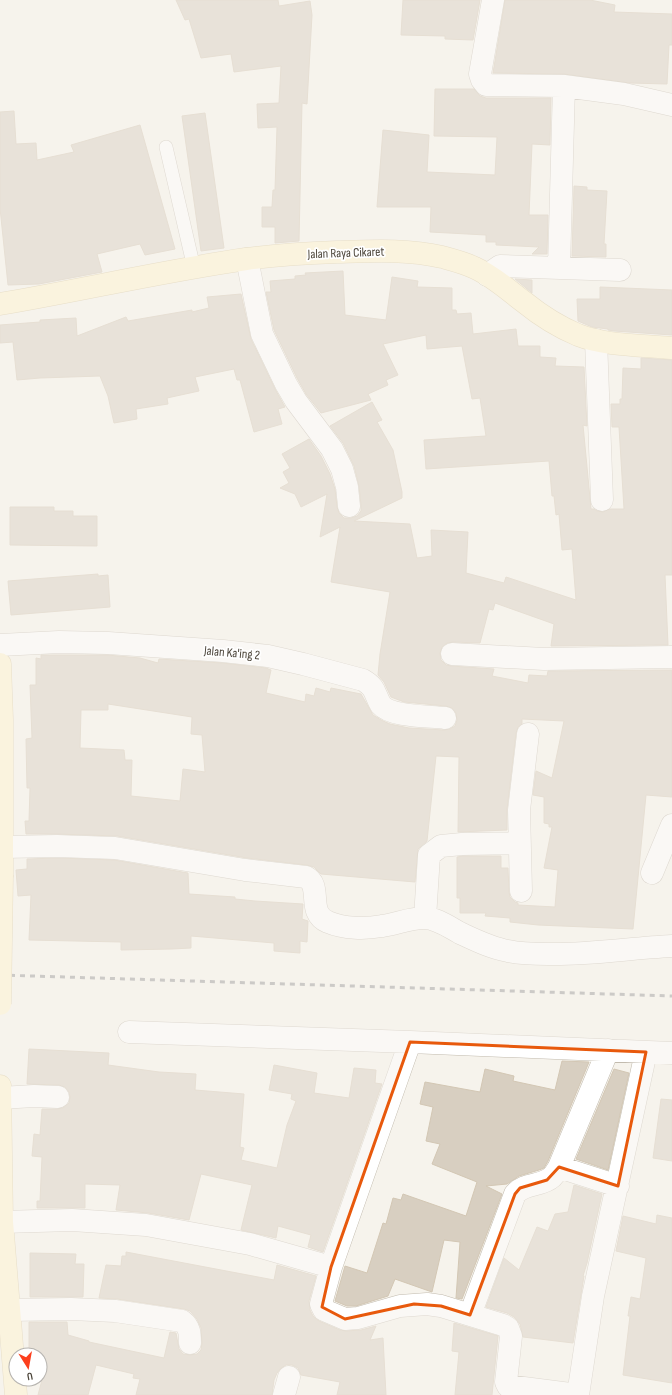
<svg xmlns="http://www.w3.org/2000/svg" width="672" height="1395" font-family="'Sofia Sans Condensed',sans-serif">
	<style>
		.building { fill: #d8cfc1; stroke: #d3c7b4; fill-rule: evenodd }
		.lines { fill: none; stroke-linecap: round; stroke-linejoin: round }
		.lane-casing { stroke: #c2bbae; stroke-width: 14 }
		.street-casing { stroke: #c2bbae; stroke-width: 23 }
		.secondary-casing { stroke: #d6c79b; stroke-width: 23 }
		.lane { stroke: #fff; stroke-width: 13 }
		.street { stroke: #fff; stroke-width: 22 }
		.secondary { stroke: #fff3cd; stroke-width: 22 }
		.rail { stroke: #9a9a9a; stroke-width: 3; stroke-dasharray: 5 5; stroke-linecap: butt }
		.secondary-bridge-casing { stroke: #d6c79b; stroke-width: 23; stroke-linecap: butt }
		.secondary-bridge { stroke: #fff3cd; stroke-width: 22 }
		.marked { fill: none; stroke: #e8590c; stroke-width: 3; stroke-linejoin: round }
		.labels { text-anchor: middle; dominant-baseline: central; stroke-width: 3.5; stroke-linejoin: round; paint-order: stroke }
		.street-label { font-size: 13px; fill: #4b4439; stroke: #fff }
	</style>
	<rect width="100%" height="100%" fill="#f6f3ec"/>
	<path class="building" d="M176,0H278L279,6L310,1L312,15L307,104L302,103L299,241L275,243V227H262V207H272L273,190H275L277,127L258,128L257,104L279,103L281,66L234,72L231,54L201,58L189,19L185,20Z
		M403,0H480L473,40L445,39V36L401,35Z
		M505,0H590L615,5L614,12L672,14V45H669L667,84L630,83L564,74L493,73Z
		M435,89H474L480,96L486,98H551L550,145L532,144L529,215H548L547,254H532L539,247L496,245V242H486V235L430,232L431,207H377L383,130L429,135L427,172L495,175L497,137L434,136Z
		M14,111L16,144L36,143L37,160L74,152L71,145L140,125L175,249L145,255L140,244L97,254L102,272L39,284L8,285L0,208V112Z
		M205,113L224,248L201,251L182,116Z
		M574,186L587,187V190L607,191L604,244H606V257L572,256Z
		M343,271L345,315L386,320L392,277L418,281L417,287L452,288V310H456L457,314L471,313L473,334L516,329L518,346H540V357L556,358L555,366L584,367L587,426L583,425L591,509H594L597,511L603,512L610,509H624L619,427H612L611,404H620V399H622L623,368L641,369V358L672,360V575H665L668,645L551,646L554,624L495,603L493,610L489,609L480,643L453,642L447,643L442,647L440,653L441,660L446,665L451,666L494,669L492,676L528,683L529,675L547,676L548,671L672,670V797L646,795L633,929L538,925L510,922V918L485,916L486,913H460V898H457V857L463,856H501V868H508L509,892L510,897L515,902L518,903V905L555,907L558,870L544,868L552,827H549V824L544,823V797L533,795L536,771L552,778L564,721L522,719V724L518,727L516,733L507,809V830L458,832L459,757L436,756L427,841L418,849L415,882L321,874L314,867L307,865L247,858L117,836L57,834H26L25,821H29L30,788H27L26,739L32,738L30,685H36V658L41,659V655H107L140,658L158,663L159,659L222,663L266,668L271,670L266,693L305,702L306,694L314,696L316,688L330,692L331,688L361,694L373,715L381,720L390,724L409,728L444,730L450,729L455,726L457,720L456,713L452,708L446,706L404,702L391,697L384,682L378,675L380,654L390,592L331,582L340,527L320,537L327,494L301,507L295,494L280,488L289,483L283,472L290,468L282,454L309,439L321,456L330,474L335,489L337,507L339,513L344,518H351L357,516L361,511V505L359,486L354,466L343,443L330,426L372,402L382,420L377,422L393,450L402,492V498L354,521L410,524L417,558L432,556L431,530L468,532L466,573L504,583L506,577L576,600L572,549L562,550L559,514L556,515L554,496H552L549,461L426,469L424,440L486,436L480,398L472,399L462,346L427,349L426,335L383,344L398,375L386,380L388,385L368,394L371,400L321,413L306,394L297,378L274,330L266,292H271L270,281L295,279V276L306,275L305,273ZM108,704L192,717L191,734L202,735L205,772L183,769L180,801L131,796L132,760H125L124,750L80,748L81,710H108Z
		M515,279L532,280V293L526,288Z
		M600,287L672,290V335L614,331L608,330V329L592,327L578,321L577,299H600Z
		M241,294L251,339L275,389L285,407L278,409L282,424L254,432L240,380H237L234,369L195,377L199,391L167,398L168,404L136,409L137,419L114,423L108,396L100,376L40,378L17,380L13,342L0,343V325L40,322V320L76,318L77,336L126,317L128,321L192,310V312L209,308L207,297Z
		M10,507H54V511H73V516H97V546L10,545Z
		M98,574V576L108,575L110,607L11,615L8,581Z
		M57,858L114,860L188,873L189,894L235,897V899L255,901L303,904L302,919L308,921L307,942L300,941V953L274,951V943L191,936V948L172,949L121,950V942L29,940L31,895L18,896L16,870L27,869V859Z
		M29,1049L109,1053L108,1065L159,1072L196,1074L195,1090L244,1094L240,1147L244,1148L241,1160L277,1168L287,1125L296,1101L291,1099L292,1094L269,1090L274,1065L317,1073L314,1093L349,1098L354,1068L376,1070L375,1083L382,1084L323,1252L308,1247L311,1235L278,1226L276,1238L241,1230L252,1185L201,1174L189,1220L148,1213L116,1210L120,1185L85,1184V1208H37V1201H40L42,1157L32,1156L34,1134L40,1135L42,1109H57L63,1108L69,1103L70,1097L69,1092L65,1087L59,1085L27,1084Z
		M562,1061L589,1062L548,1161L544,1168L539,1170L519,1176L507,1184L486,1186L502,1194L462,1299L456,1298L460,1242L444,1240L432,1292L395,1279L388,1296L356,1306H347L335,1301L345,1266L367,1273L383,1223L386,1224L393,1198L401,1200L403,1194L466,1216L477,1182L432,1164L440,1144L426,1141L433,1107L420,1104L425,1082L480,1092L485,1069L514,1076L513,1081L555,1090Z
		M614,1069L629,1073L608,1170L576,1159Z
		M661,1099L672,1100V1161L653,1158Z
		M574,1185L602,1194L587,1263L583,1276H584L573,1343L523,1337L520,1324L514,1317L507,1313L486,1307L504,1258L519,1270L537,1227L548,1231L555,1214L568,1212Z
		M657,1215L672,1218V1383L623,1375L630,1316H628L631,1297L640,1299L646,1258L616,1251L623,1216L656,1224Z
		M126,1252L274,1280L277,1265L316,1276L309,1301L310,1310L313,1316L319,1321L340,1330L346,1331L361,1330L376,1326L370,1340L383,1338L386,1395H337L340,1382L301,1375L298,1368L292,1365H286L281,1368L277,1373L274,1380L272,1395H136L140,1379L133,1378L134,1374L96,1365L88,1395H38L46,1365L40,1366L43,1355H30L29,1350V1322H67L68,1335L89,1341V1342L164,1358L170,1332L176,1333L179,1349L183,1354L190,1355L197,1354L201,1350L202,1343L201,1328L197,1319L190,1311L184,1309L117,1299L99,1298L106,1265L121,1266L122,1256H126Z
		M30,1253L76,1254L75,1264H84L83,1297H30Z
		M454,1323L498,1336L492,1395H455L459,1352L452,1351Z"/>
	<g class="lines">
		<defs>
			<path id="lane" d="M166,147L194,268"/>
			<path id="street" d="M493,0L480,74L482,80L486,85L564,86L624,94L672,105
				M247,259L262,334L286,384L296,401L332,449L342,469L347,487L349,506
				M559,267L564,86
				M487,275L500,266L620,270
				M596,340L602,500
				M0,645L59,642L108,643L223,651L268,656L303,664L363,680C377,688 374,694 381,705C391,717 430,716 445,718
				M452,654L544,659L672,657
				M3,847L57,846L115,848L245,870L306,877C323,886 306,913 328,922C344,929 366,929 382,926C396,924 410,918 424,918C437,918 449,927 460,933C475,940 491,948 508,951C521,954 535,954 548,954C589,955 631,948 672,946
				M652,873L672,825
				M521,891L519,810L528,734
				M425,918L429,855L441,846L462,844L519,843
				M129,1032L410,1042L672,1053
				M0,1098L34,1096L58,1097
				M559,1167L618,1186
				M2,1222L72,1220L146,1225L250,1244L331,1267L321,1304L324,1310L345,1319L358,1318L400,1306L427,1304L441,1306L503,1325L508,1328L511,1336L506,1382L508,1386L578,1395
				M331,1267L410,1042
				M9,1310L71,1309L115,1311L182,1321C190,1327 190,1334 190,1343
				M470,1315L515,1194C525,1182 541,1187 552,1177C555,1174 557,1170 559,1167L608,1050
				M284,1395L289,1377
				M578,1395L593,1296L646,1052"/>
			<path id="secondary" d="M0,304C82,290 163,271 246,259C276,255 307,253 337,252C372,251 407,249 442,257C453,260 465,263 475,268C493,276 508,290 524,302C540,315 559,327 578,335C606,346 643,345 672,348
				M0,664L2,720V875
				M0,1086L2,1222L16,1395"/>
		</defs>
		<use href="#lane" class="lane-casing"/>
		<use href="#street" class="street-casing"/>
		<use href="#secondary" class="secondary-casing"/>
		<use href="#lane" class="lane"/>
		<use href="#street" class="street"/>
		<use href="#secondary" class="secondary"/>
		<path class="rail" d="M0,975L672,996"/>
		<defs>
			<path id="secondary-bridge" d="M0,1004L2,875"/>
		</defs>
		<use href="#secondary-bridge" class="secondary-bridge-casing"/>
		<use href="#secondary-bridge" class="secondary-bridge"/>
	</g>
	<path d="M0 0H672V1395H0ZM410,1042L646,1052L618,1186L559,1167L547,1180L520,1188L515,1194L470,1315L441,1306L414,1304L345,1319L322,1307L331,1267Z" fill="#f6f3ec" fill-opacity=".55" fill-rule="evenodd"/>
	<path class="marked" d="M410,1042L646,1052L618,1186L559,1167L547,1180L520,1188L515,1194L470,1315L441,1306L414,1304L345,1319L322,1307L331,1267Z"/>
	<g class="labels">
		<g class="street-label">
			<text transform="translate(346 253) rotate(-2)">Jalan Raya Cikaret</text>
			<text transform="translate(232 653) rotate(5)">Jalan Ka'ing 2</text>
		</g>
	</g>
	<g transform="translate(28 1367) rotate(169)"><circle r="19" fill="#ffffff" stroke="#b7b4b0"/>
	<path d="M0-3L7 15L0 10L-7 15Z" fill="#fc3f1d"/>
	<text y="-6" font-size="11" font-weight="bold" text-anchor="middle" fill="#4b4439">U</text>
	</g>
</svg>
